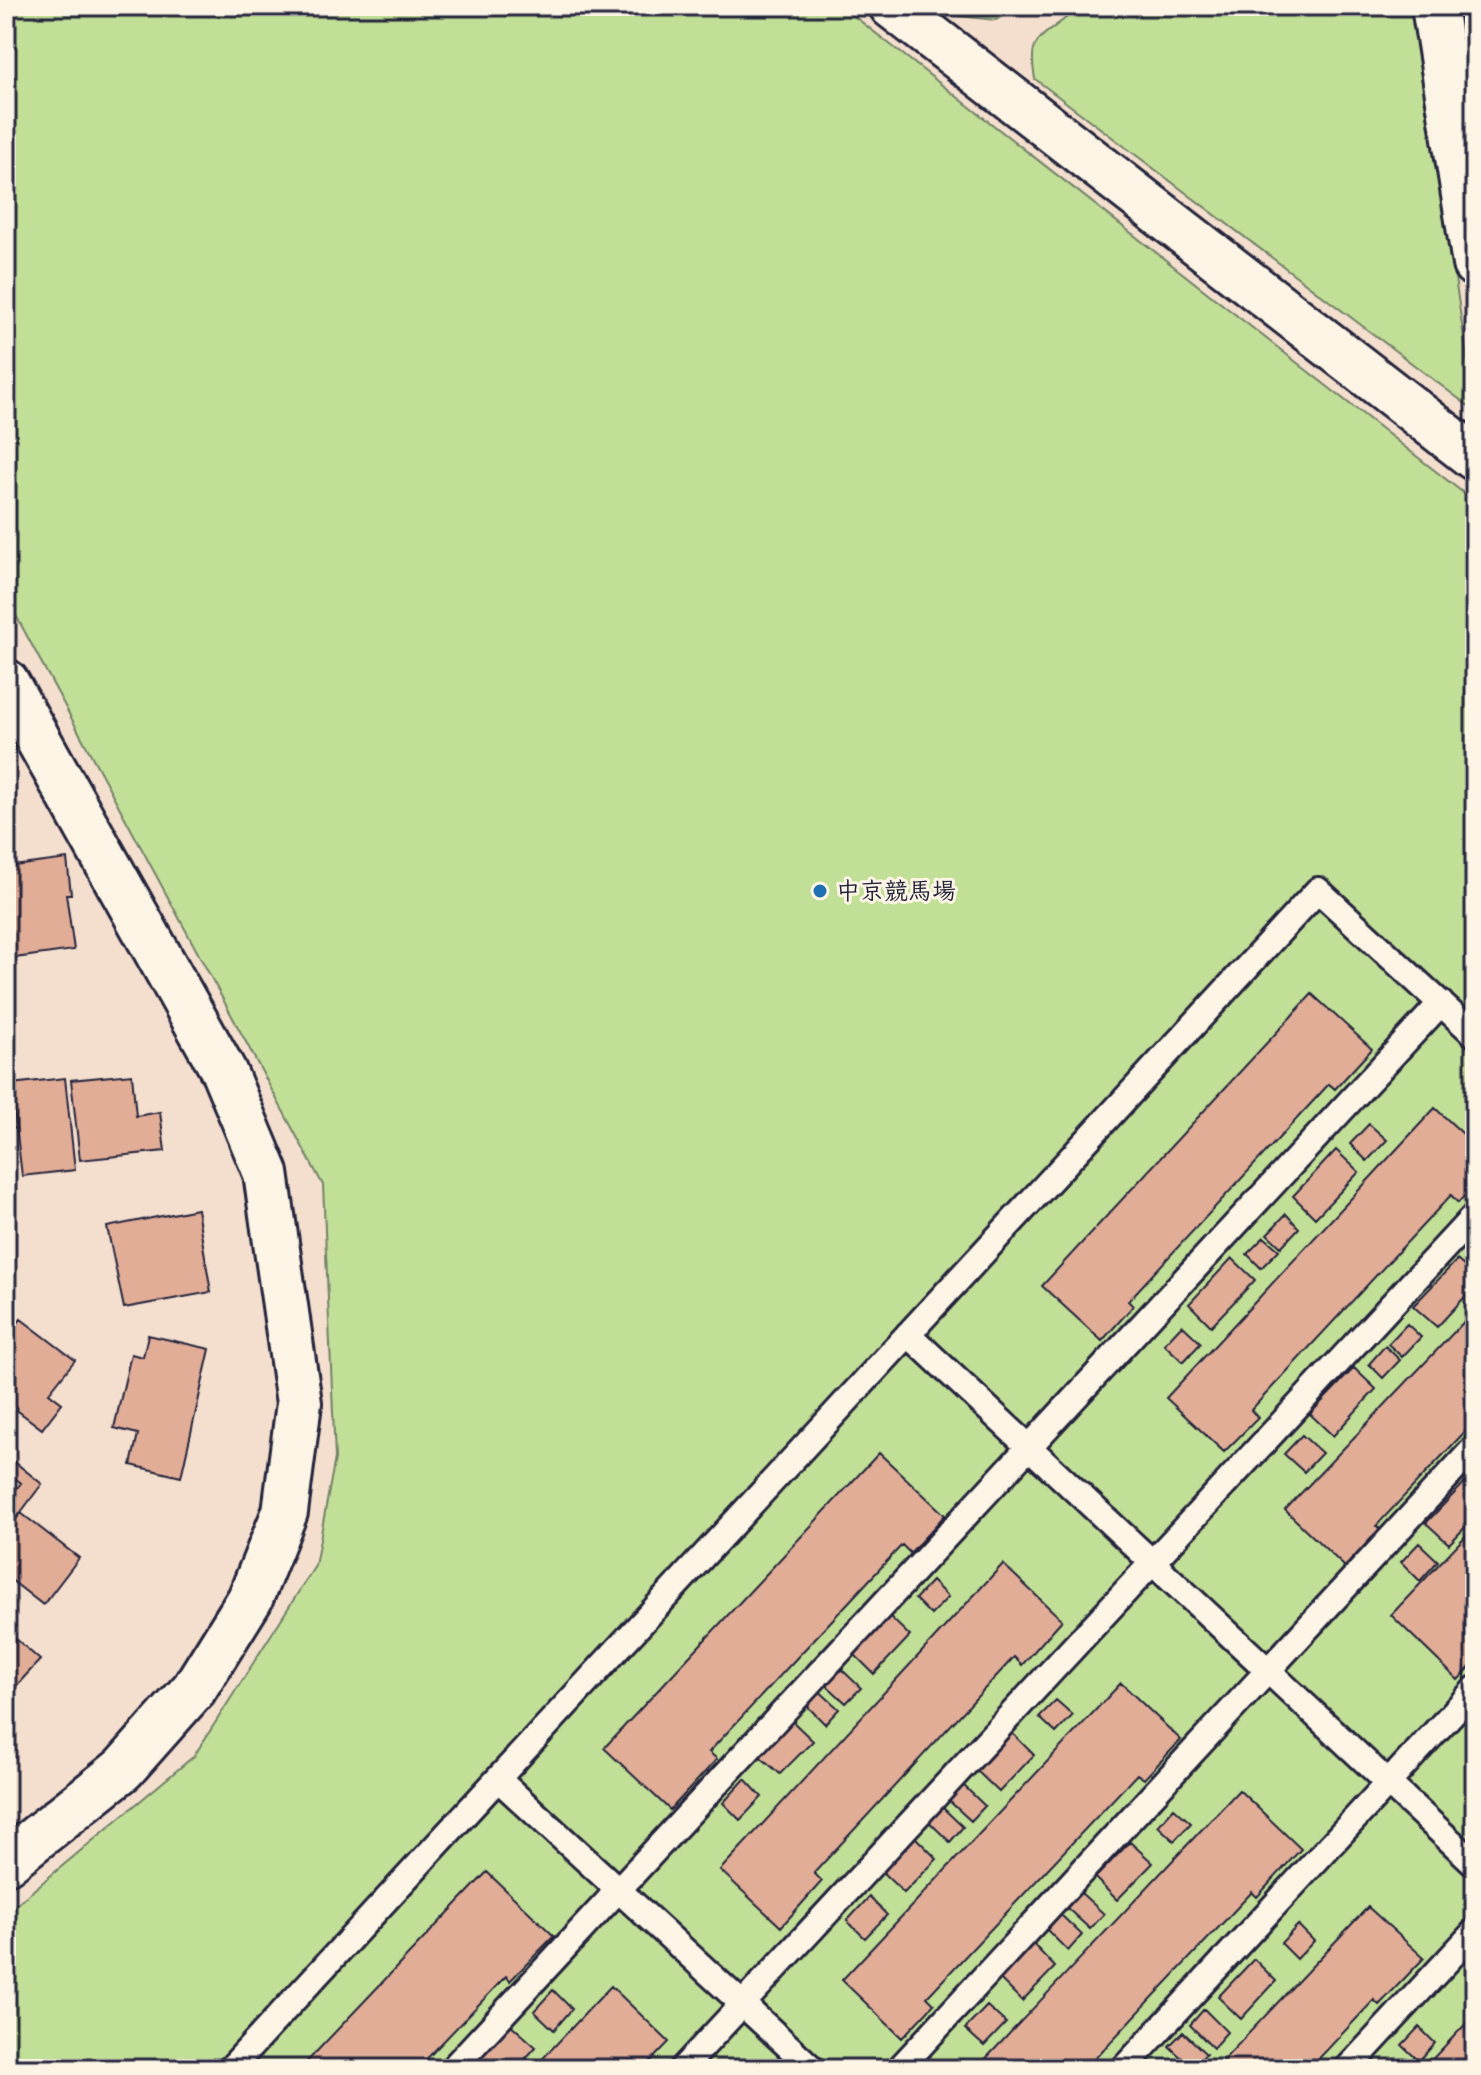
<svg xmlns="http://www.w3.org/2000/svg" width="1481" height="2075" font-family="Pangolin,'Klee One',sans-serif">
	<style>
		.green { fill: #c2df97; stroke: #728069; stroke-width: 2 }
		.building { fill: #e2ad97; stroke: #22223b; stroke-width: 2 }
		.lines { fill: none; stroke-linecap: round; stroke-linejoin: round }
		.service-casing { stroke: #22223b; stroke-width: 30 }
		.minor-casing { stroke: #22223b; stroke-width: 50 }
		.tertiary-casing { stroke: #22223b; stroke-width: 50 }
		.service { stroke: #fcf5e5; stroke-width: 24 }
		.minor { stroke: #fcf5e5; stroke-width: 44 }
		.tertiary { stroke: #fcf5e5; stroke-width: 44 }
		.poi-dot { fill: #1f6fb2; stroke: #fcf5e5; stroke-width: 3 }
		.labels { text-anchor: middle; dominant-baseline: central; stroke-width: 6; stroke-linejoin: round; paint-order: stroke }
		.poi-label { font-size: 24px; font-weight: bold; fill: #22223b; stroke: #fcf5e5; text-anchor: start }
	</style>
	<rect width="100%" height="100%" fill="#f4dfce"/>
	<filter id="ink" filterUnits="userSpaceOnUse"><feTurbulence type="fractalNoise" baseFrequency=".0125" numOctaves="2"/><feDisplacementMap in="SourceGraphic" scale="16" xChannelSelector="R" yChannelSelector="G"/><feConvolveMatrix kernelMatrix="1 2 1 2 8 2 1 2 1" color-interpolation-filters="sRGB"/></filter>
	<g filter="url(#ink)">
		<path class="green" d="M6,6H841L1475,502V2069H6V1913L194,1756L315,1566L335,1458L323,1185L6,597Z
			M946,6H1019L996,20L959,16Z
			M1060,6H1414L1475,411L1035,79C1028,39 1037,41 1067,17Z"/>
		<path class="building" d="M67,859L71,894H66L74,950L7,959L6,867Z
			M1312,994L1372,1049L1335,1089L1329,1084L1128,1301L1133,1306L1102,1341L1042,1286Z
			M132,1074L136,1116L160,1112L165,1151L80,1160L71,1080Z
			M65,1078L75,1170L22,1176L11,1084Z
			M6,1084H11L16,1128L6,1129Z
			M1435,1108L1475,1145V1184L1458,1203L1451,1195L1251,1410L1258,1418L1224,1452L1166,1398Z
			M1369,1124L1387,1140L1367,1161L1350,1144Z
			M1336,1150L1359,1172L1315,1218L1293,1196Z
			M197,1209L211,1292L124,1308L107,1227Z
			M1286,1214L1299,1228L1281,1247L1267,1234Z
			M1264,1237L1279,1250L1261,1268L1247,1254Z
			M1232,1258L1255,1280L1211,1326L1189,1304Z
			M1457,1260L1475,1276V1286L1437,1327L1413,1306Z
			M1475,1310V1421L1376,1526L1380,1529L1345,1567L1285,1510Z
			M21,1319L75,1360L49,1393L62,1403L42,1429L6,1402V1338Z
			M1407,1324L1421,1337L1402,1357L1388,1344Z
			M1182,1325L1201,1343L1183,1362L1164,1344Z
			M148,1335L210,1349L181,1477L131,1465L138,1434L114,1428L131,1354L143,1357Z
			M1385,1346L1400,1360L1383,1378L1369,1364Z
			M1354,1368L1376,1389L1333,1436L1310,1414Z
			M1302,1435L1322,1453L1304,1472L1284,1454Z
			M879,1453L945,1515L910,1553L902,1545L709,1752L717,1759L670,1810L604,1748Z
			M6,1455L42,1484L6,1532V1496L9,1498L21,1483L6,1471Z
			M1470,1477L1475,1481V1517L1449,1544L1426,1523Z
			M21,1513L79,1558L43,1605L6,1576V1532Z
			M1475,1526V1662L1458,1680L1391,1615Z
			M1419,1543L1438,1561L1420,1581L1401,1562Z
			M1003,1564L1062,1620L1022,1665L1014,1657L814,1873L822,1881L781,1927L720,1870Z
			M932,1581L948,1597L931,1615L915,1599Z
			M887,1614L910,1636L874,1674L852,1652Z
			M6,1630L40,1660L6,1697Z
			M838,1666L861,1688L846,1703L822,1681Z
			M1121,1683L1181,1740L1144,1779L1137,1774L927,1997L934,2004L902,2038L842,1980Z
			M816,1688L839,1709L825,1724L803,1702Z
			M1056,1700L1073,1715L1056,1733L1039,1717Z
			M789,1718L813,1741L780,1774L756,1753Z
			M1012,1733L1034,1755L999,1792L976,1770Z
			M745,1779L762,1797L740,1820L723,1803Z
			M962,1784L985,1806L971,1821L947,1799Z
			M1239,1790L1301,1849L1257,1897L1252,1892L1085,2069H976Z
			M941,1806L963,1827L950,1842L928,1821Z
			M1174,1808L1191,1823L1174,1841L1158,1826Z
			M914,1836L937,1859L904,1893L881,1871Z
			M1130,1842L1153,1863L1117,1900L1095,1878Z
			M487,1872L554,1936L510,1981L506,1976L417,2069H300Z
			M1080,1892L1104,1914L1090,1929L1066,1907Z
			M869,1897L887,1915L865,1938L847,1921Z
			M1368,1907L1424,1958L1379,2005L1374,2000L1309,2069H1215Z
			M1060,1914L1082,1935L1068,1951L1046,1929Z
			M1298,1925L1314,1941L1297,1959L1281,1943Z
			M1033,1944L1055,1967L1022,2001L1000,1979Z
			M1254,1959L1276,1981L1241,2019L1218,1997Z
			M611,1986L669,2042L643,2069H533Z
			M553,1990L572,2009L554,2030L534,2011Z
			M987,2006L1006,2023L984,2046L965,2029Z
			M1204,2009L1227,2032L1213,2048L1190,2025Z
			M1475,2014V2069H1423Z
			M509,2023L536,2047L516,2069H479L472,2062Z
			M1419,2027L1435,2043L1419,2061L1402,2045Z
			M1183,2032L1206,2054L1192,2068L1169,2046Z"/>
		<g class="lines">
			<defs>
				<path id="service" d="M908,1334L1475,1864
					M498,1779L813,2069
					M230,2069L1318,890L1475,1035
					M452,2069L1441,1003
					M682,2069L1475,1215
					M899,2069L1475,1447
					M1123,2069L1475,1689
					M1347,2069L1475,1931"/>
				<path id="minor" d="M1434,6L1475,264
					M6,682L224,1072L266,1173L299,1403L285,1512L250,1599L194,1689L123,1769L6,1862"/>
				<path id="tertiary" d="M892,6L1475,458"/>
			</defs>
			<use href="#service" class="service-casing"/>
			<use href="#minor" class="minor-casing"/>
			<use href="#tertiary" class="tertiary-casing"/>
			<use href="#service" class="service"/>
			<use href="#minor" class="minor"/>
			<use href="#tertiary" class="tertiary"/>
		</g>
	</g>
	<circle class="poi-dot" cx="820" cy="891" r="8"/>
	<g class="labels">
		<g class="poi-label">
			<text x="836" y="891">中京競馬場</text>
		</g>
	</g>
	<rect width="1481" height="2075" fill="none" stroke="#fcf5e5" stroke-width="32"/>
	<rect x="16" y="16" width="1449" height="2043" fill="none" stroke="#22223b" stroke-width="3" filter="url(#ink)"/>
</svg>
